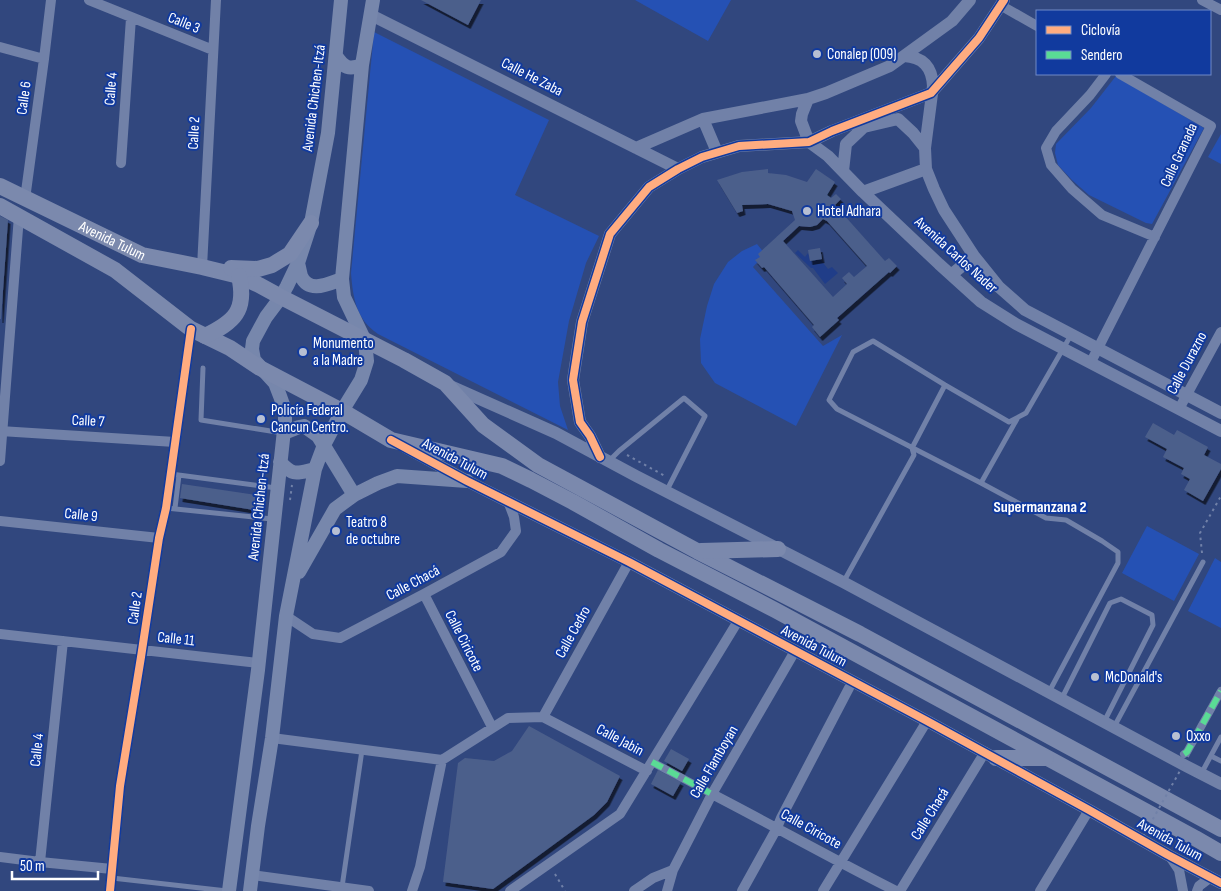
<svg xmlns="http://www.w3.org/2000/svg" width="1221" height="891" font-family="'Sofia Sans Condensed',sans-serif">
	<style>
		.green { fill: #2551b4 }
		.water { fill: #203d88 }
		.building { fill: #4c5f8b; fill-rule: evenodd; filter: url(#shadow) }
		.lines { fill: none; stroke-linecap: round; stroke-linejoin: round }
		.path { stroke: #7181a8; stroke-width: 2; stroke-dasharray: 2.5 4; stroke-linecap: butt }
		.service { stroke: #7181a8; stroke-width: 5 }
		.pedestrian { stroke: #7181a8; stroke-width: 8 }
		.minor { stroke: #7181a8; stroke-width: 10 }
		.tertiary { stroke: #7181a8; stroke-width: 12 }
		.secondary { stroke: #7787ac; stroke-width: 14 }
		.primary { stroke: #7b89ad; stroke-width: 16 }
		.path-bridge { stroke: #7181a8; stroke-width: 2; stroke-dasharray: 2.5 4; stroke-linecap: butt }
		.quiet { stroke: #5adb95; stroke-width: 6; stroke-dasharray: 12 6; stroke-linecap: butt }
		.cycleway-casing { stroke: #113a9e; stroke-width: 11 }
		.cycleway { stroke: #ffac80; stroke-width: 8 }
		.poi-dot { fill: #b7bfd2; stroke: #113a9e; stroke-width: 2 }
		.labels { text-anchor: middle; dominant-baseline: central; stroke-width: 4; stroke-linejoin: round; paint-order: stroke }
		.street-label { font-size: 15px; fill: #fff; stroke: #113a9e }
		.poi-label { font-size: 15px; fill: #fff; stroke: #113a9e; text-anchor: start }
		.neighbourhood-label { font-size: 16px; font-weight: bold; fill: #fff; stroke: #113a9e }
	</style>
	<defs>
		<filter id="shadow"><feDropShadow dx="2.5" dy="4" stdDeviation="0" flood-color="#0009"/></filter>
	</defs>
	<rect width="100%" height="100%" fill="#31477e"/>
	<path class="green" d="M635,0H731L708,41Z
		M374,32L549,120L515,195L599,236L586,263L569,321L558,382L560,406L568,430L378,334C356,319 353,298 351,273Z
		M1116,76L1204,128L1152,224L1146,223L1089,195L1072,180L1058,165L1055,153L1056,144L1091,108Z
		M1221,134V164L1208,157Z
		M757,244L765,254L753,267L823,346L842,335L796,426L715,383L701,363L700,339L707,306L714,284L728,262L742,251Z
		M1147,526L1199,554L1174,601L1122,573Z
		M1215,558L1221,562V628L1188,611Z"/>
	<path class="water" d="M798,250L805,257L808,253L810,261L820,259L828,269L832,267L838,273L825,284L813,268H811L795,253Z"/>
	<path class="building" d="M421,0H481L468,25Z
		M768,169V173L786,175L807,182L816,169L835,182L827,195L831,198L836,194L841,199L835,205L885,261L889,258L897,266L890,273L889,272L837,318L839,320L820,337L812,327L814,325L764,267L762,268L755,260L760,257L758,254L795,220L792,211L768,204L742,205L743,211L737,213L717,180L742,172ZM823,219L827,221L867,266L854,277L849,272L842,278L847,284L833,297L783,241L799,226L810,227L817,225Z
		M0,216L8,220L1,319H0Z
		M820,248L822,259L810,261L808,250Z
		M1153,423L1174,435L1177,430L1208,447L1204,455L1221,464V469L1203,501L1184,490L1190,479L1181,474L1184,468L1163,457L1167,449L1145,437Z
		M182,484L256,495L254,510L180,498Z
		M529,726L620,776L607,802L594,815L493,889L443,882L458,763L465,758L494,761L512,751Z
		M671,749L689,759L682,771L664,761Z
		M658,770L681,782L673,796L651,784Z"/>
	<g class="lines">
		<path class="path" d="M627,455L665,476
			M290,500L292,485
			M1202,553L1200,533L1221,496
			M555,874L565,891"/>
		<path class="service" d="M203,368L201,420L283,433
			M1017,419L981,483L837,409L829,400L853,352L873,341L945,385L1009,422L1026,413L1071,335
			M609,461L619,451L684,398L705,416L667,490
			M171,474L276,488
			M981,483L1046,518L1066,520L1102,541L1118,552V563L1049,692
			M166,508L272,519
			M175,508L179,475
			M258,518L262,486
			M844,581L914,455L912,448L945,385
			M1062,698L1110,603L1121,599L1152,615L1153,625L1104,722
			M1114,727L1203,562
			M1211,756L1221,761
			M1201,774L1221,737
			M112,878L227,891
			M342,887L362,750"/>
		<path class="pedestrian" d="M1184,754L1187,752L1221,691
			M652,762L712,794"/>
		<path class="minor" d="M89,0L213,50
			M1202,0L1221,10
			M1000,5L1037,26
			M0,47L44,59
			M1106,74L1090,95L1056,131L1046,148L1051,165L1072,189L1102,215L1155,237
			M121,163L131,18
			M25,199L44,59L51,0
			M202,267L216,0
			M1091,362L1211,126L1120,74
			M1179,409L1221,332
			M0,431L175,442
			M0,461L19,216
			M0,521L159,538
			M424,594L492,727
			M286,616L313,634L340,638L424,594L501,552L516,531L514,517L508,501
			M0,634L259,663
			M543,717L629,562
			M272,738L442,760L508,718L543,717L647,771
			M712,794C774,826 834,860 896,891
			M0,857L40,862L112,869
			M1171,858L1179,870L1183,891
			M40,862L63,641
			M252,875L369,891
			M110,891L120,786L141,657L159,538L166,508L191,329
			M412,891L420,867L442,760
			M510,891L620,814L738,621
			M634,891L653,878L673,870
			M667,891L673,870L712,794L795,651
			M742,891L777,828L781,818L849,688
			M823,891L927,721
			M900,891L985,752
			M1040,891L1089,810
			M1197,891L1199,886L1211,877"/>
		<path class="tertiary" d="M371,15L678,169
			M904,56C923,57 932,67 933,86L925,148L926,169L934,189L944,210L974,256L999,287L1025,310L1221,413
			M808,99L802,114L801,121L809,142L828,156L863,192L939,264L981,302L1016,324L1221,431
			M703,119L717,152
			M636,148L703,119L808,99L826,93L890,66L952,21L970,0
			M843,171L846,144L864,127L898,119L913,133L925,148
			M863,192L926,169
			M951,275L974,256
			M448,385L556,433L636,476L843,582L1186,766L1221,784
			M405,447L467,481L629,562L927,721L1089,810L1168,855L1221,883
			M600,457L590,436L580,422L573,380L582,322L610,234L649,187L678,169L702,157L739,146L809,142L832,131L931,93L979,38L1004,0"/>
		<path class="secondary" d="M336,56C344,68 349,70 362,65
			M298,263C299,267 300,272 301,276C309,294 328,284 342,279
			M284,433L299,427L304,426L318,436L354,495
			M280,462C294,477 297,473 315,469
			M299,572L335,509L354,495L378,483L397,476L467,481
			M229,891L258,670L285,421V410L280,396L275,383L254,360L252,349L253,341L266,317L281,297L287,286L298,263L311,223L328,133L341,0
			M250,891L258,826L272,738L286,616L315,469L324,445L342,411L361,380L367,361L365,341L344,297L342,279L362,65L373,0"/>
		<g class="primary">
			<path id="s1" d="M0,186L142,255L202,267L239,276L259,285L281,297L404,360L445,383L483,425L538,465L697,551L860,634L1221,829"/>
			<path d="M0,206L115,270L191,329L230,348L260,368L342,411L391,440L502,466L531,480L573,502L659,550L775,610L1195,838L1221,853"/>
			<path d="M231,268L258,269L272,265L290,254L311,223"/>
			<path d="M205,336C234,322 247,311 239,276"/>
			<path d="M701,551L778,549"/>
			<path d="M996,758H1046"/>
		</g>
		<path class="path-bridge" d="M1140,842L1190,753"/>
		<path class="quiet" d="M1184,754L1187,752L1221,691
			M652,762L712,794"/>
		<defs>
			<path id="cycleway" d="M391,440L467,481L629,562L927,721L1089,810L1168,855L1221,883
				M600,457L590,436L580,422L573,380L582,322L610,234L649,187L678,169L702,157L739,146L809,142L832,131L931,93L979,38L1004,0
				M110,891L120,786L141,657L159,538L166,508L191,329"/>
		</defs>
		<use href="#cycleway" class="cycleway-casing"/>
		<use href="#cycleway" class="cycleway"/>
	</g>
	<g class="poi-dot">
		<circle cx="817" cy="54" r="5"/>
		<circle cx="807" cy="211" r="5"/>
		<circle cx="303" cy="352" r="5"/>
		<circle cx="261" cy="419" r="5"/>
		<circle cx="336" cy="531" r="5"/>
		<circle cx="1095" cy="677" r="5"/>
		<circle cx="1176" cy="736" r="5"/>
	</g>
	<g class="labels">
		<g class="street-label">
			<text transform="translate(184 23) rotate(22)">Calle 3</text>
			<text transform="translate(532 77) rotate(27)">Calle He Zaba</text>
			<text transform="translate(111 89) rotate(-86)">Calle 4</text>
			<text transform="translate(24 98) rotate(-82)">Calle 6</text>
			<text transform="translate(314 98) rotate(-83)">Avenida Chichen-Itzá</text>
			<text transform="translate(194 133) rotate(-87)">Calle 2</text>
			<text transform="translate(1179 155) rotate(-65)">Calle Granada</text>
			<text stroke="none"><textPath href="#s1" startOffset="125">Avenida Tulum</textPath></text>
			<text transform="translate(956 255) rotate(42)">Avenida Carlos Nader</text>
			<text transform="translate(1187 363) rotate(-62)">Calle Durazno</text>
			<text transform="translate(88 421) rotate(3)">Calle 7</text>
			<text transform="translate(455 459) rotate(28)">Avenida Tulum</text>
			<text transform="translate(259 507) rotate(-84)">Avenida Chichen-Itzá</text>
			<text transform="translate(81 515) rotate(6)">Calle 9</text>
			<text transform="translate(413 583) rotate(-28)">Calle Chacá</text>
			<text transform="translate(135 608) rotate(-82)">Calle 2</text>
			<text transform="translate(573 632) rotate(-61)">Calle Cedro</text>
			<text transform="translate(176 639) rotate(6)">Calle 11</text>
			<text transform="translate(464 641) rotate(63)">Calle Ciricote</text>
			<text transform="translate(814 646) rotate(28)">Avenida Tulum</text>
			<text transform="translate(620 740) rotate(28)">Calle Jabin</text>
			<text transform="translate(37 750) rotate(-84)">Calle 4</text>
			<text transform="translate(714 762) rotate(-60)">Calle Flamboyan</text>
			<text transform="translate(930 814) rotate(-58)">Calle Chacá</text>
			<text transform="translate(811 829) rotate(29)">Calle Ciricote</text>
			<text transform="translate(1170 840) rotate(29)">Avenida Tulum</text>
		</g>
		<g class="poi-label">
			<text x="827" y="54">Conalep (009)</text>
			<text x="817" y="211">Hotel Adhara</text>
			<text x="313" y="343">Monumento<tspan x="313" dy="17">a la Madre</tspan></text>
			<text x="271" y="410">Policía Federal<tspan x="271" dy="17">Cancun Centro.</tspan></text>
			<text x="346" y="522">Teatro 8<tspan x="346" dy="17">de octubre</tspan></text>
			<text x="1105" y="677">McDonald's</text>
			<text x="1186" y="736">Oxxo</text>
		</g>
		<g class="neighbourhood-label">
			<text x="1040" y="507">Supermanzana 2</text>
		</g>
	</g>
	<rect x="1036" y="10" width="175" height="65" fill="#113a9e" stroke="#7089c5"/>
	<rect x="1046" y="26" width="25" height="8" fill="#ffac80" stroke="#7089c5"/>
	<text x="1081" y="35" font-size="15" fill="#ffffff">Ciclovía</text>
	<rect x="1046" y="51" width="25" height="8" fill="#5adb95" stroke="#7089c5"/>
	<text x="1081" y="60" font-size="15" fill="#ffffff">Sendero</text>
	<path d="M12 871v8h86v-8" fill="none" stroke="#ffffff" stroke-width="2.5"/>
	<text x="20" y="871" font-size="15" fill="#ffffff" stroke="#113a9e" stroke-width="4" paint-order="stroke">50 m</text>
</svg>
